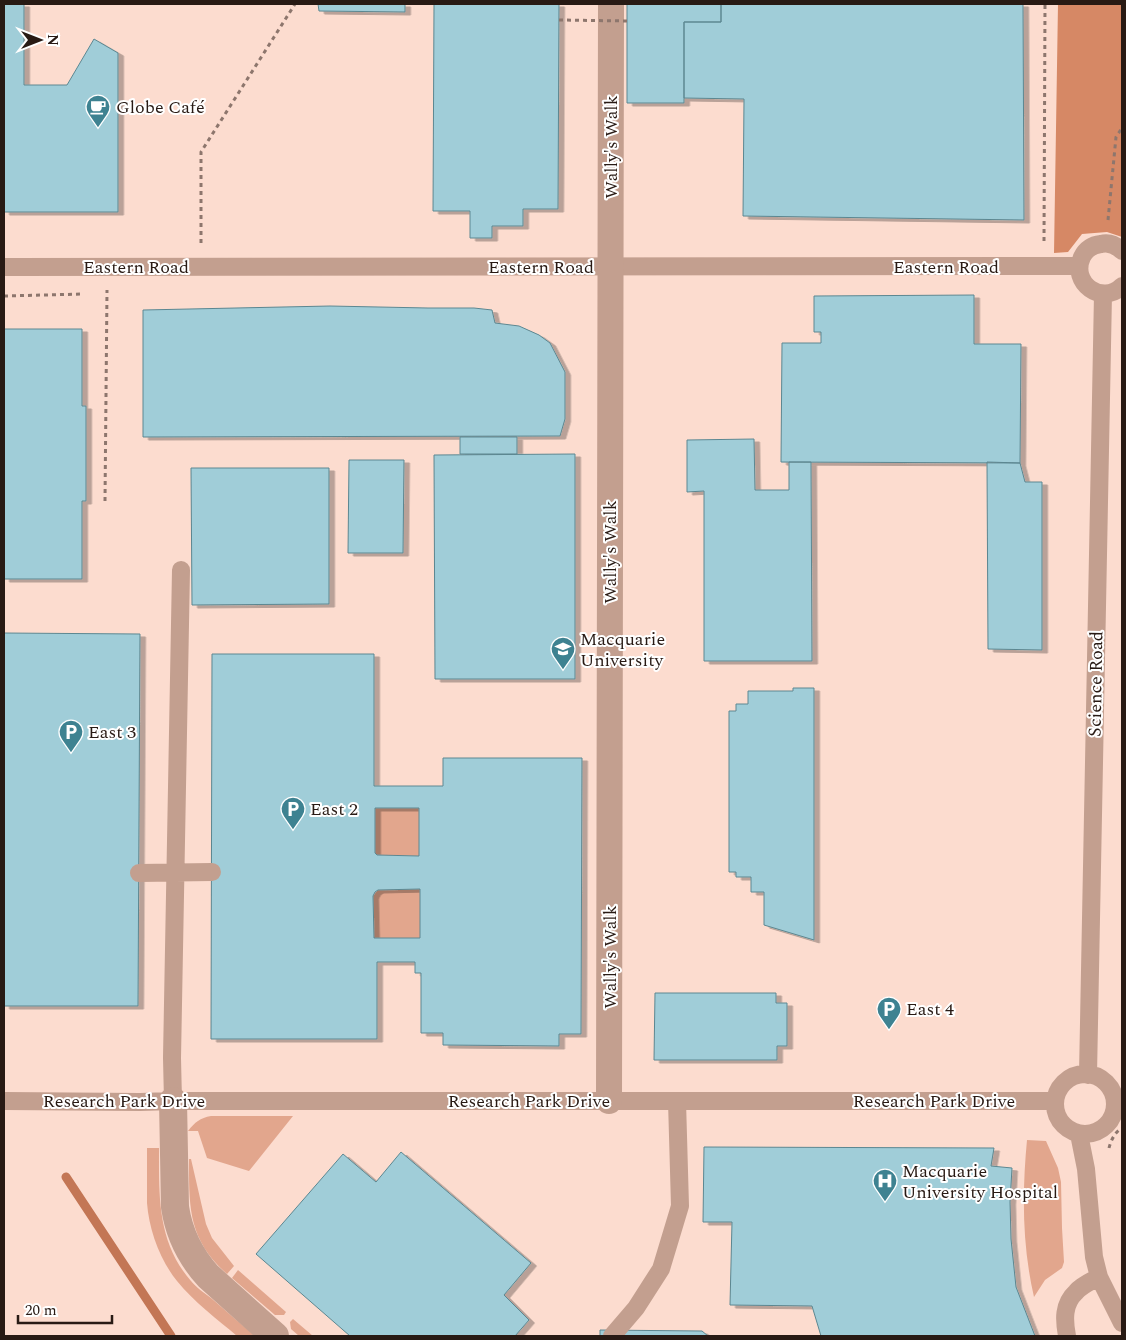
<svg xmlns="http://www.w3.org/2000/svg" width="1126" height="1340" font-family="Spectral,serif">
	<style>
		.green { fill: #e2a68d }
		.forest { fill: #d68865 }
		.lines { fill: none; stroke-linecap: round; stroke-linejoin: round }
		.stream { stroke: #c37655; stroke-width: 9 }
		.building { fill: #a0cdd8; stroke: #5c8791; fill-rule: evenodd; filter: url(#shadow) }
		.path { stroke: #8d766d; stroke-width: 3; stroke-dasharray: 4 4; stroke-linecap: butt }
		.service { stroke: #c39f8f; stroke-width: 18 }
		.pedestrian { stroke: #c39f8f; stroke-width: 26 }
		.minor { stroke: #c39f8f; stroke-width: 28 }
		.path-bridge { stroke: #8d766d; stroke-width: 3; stroke-dasharray: 4 4; stroke-linecap: butt }
		.labels { text-anchor: middle; dominant-baseline: central; stroke-width: 4; stroke-linejoin: round; paint-order: stroke }
		.poi-label { font-size: 18px; fill: #281a14; stroke: #fff; text-anchor: start }
		.street-label { font-size: 18px; fill: #281a14; stroke: #fff }
	</style>
	<defs>
		<filter id="shadow"><feDropShadow dx="5.5" dy="3" stdDeviation="0" flood-color="#0004"/></filter>
	</defs>
	<rect width="100%" height="100%" fill="#fcdccf"/>
	<path class="green" d="M375,808H419V856L377,855L375,853Z
		M420,889V938H374L373,896L378,890Z
		M211,1116H293L249,1171L207,1158L198,1131H188C195,1122 200,1118 211,1116Z
		M1027,1140L1046,1141L1058,1168L1061,1182L1062,1228L1064,1262L1062,1268L1045,1280L1034,1297C1022,1245 1022,1193 1027,1140Z
		M147,1148H159C159,1196 157,1242 191,1281C196,1287 204,1293 211,1298C226,1311 241,1324 255,1336H237C217,1319 194,1302 177,1281C160,1260 149,1230 147,1203C147,1185 147,1166 147,1148Z
		M189,1159H191L206,1224L212,1238L234,1266L227,1274C188,1239 189,1208 189,1159Z
		M238,1270L286,1312L284,1315H275L232,1278Z
		M293,1319L313,1336H299L291,1329L290,1322Z"/>
	<path class="forest" d="M1058,4H1122V237L1107,232L1082,234L1068,252L1054,253Z"/>
	<g class="lines">
		<path class="stream" d="M66,1177L171,1336"/>
	</g>
	<path class="building" d="M4,4H24V85H67L94,39L118,53V212H4Z
		M318,4H405V12L319,11Z
		M434,4H559L558,209H523V226H492V238H470V211H433Z
		M627,4H721V22H684V103H627Z
		M721,4H1023L1024,220L743,216L744,99L684,98V22H721Z
		M974,295V344H1021L1020,463L781,462L782,343H821V332H814V296Z
		M330,306L428,308H474L492,310L495,323L519,326L539,335L550,343L565,372V419L560,436L143,437V310Z
		M4,329H82V406H86V501H82V579H4Z
		M460,437H517V454H460Z
		M754,439L755,490H789V462H811L812,661H704V491L687,492V440Z
		M575,454V679H435L434,455Z
		M349,460H404L403,553H348Z
		M987,462L1020,463L1025,482H1042V650L988,649Z
		M191,468H329V604L192,605Z
		M4,633L140,634L138,1006H4Z
		M212,654H374V786H443V758H582L581,1034H559V1046L443,1045V1033H421V973H415V962H377V1039H211ZM375,808H419V856L377,855L375,853ZM420,889V938H374L373,896L375,892L378,890Z
		M793,688H814V940L764,925V892H751V877H736V872H729V711H736V704H748V691H793Z
		M655,993H776V1003H787V1046H777V1060H654Z
		M704,1147L994,1148L991,1166L1012,1168L1010,1202L1011,1239L1016,1287L1035,1336H821L812,1306L730,1305L732,1222H703Z
		M401,1152L531,1263L504,1295L529,1320L515,1336H350L256,1254L343,1154L376,1182Z
		M600,1330L702,1331L708,1336H600Z"/>
	<g class="lines">
		<path class="path" d="M1108,220L1116,137L1122,128
			M1044,241L1045,4
			M201,243V152L295,4
			M4,296L84,294
			M105,501L107,290
			M1109,1148C1111,1140 1115,1132 1122,1128"/>
		<path class="service" d="M1122,251C1116,245 1109,242 1101,244C1092,245 1086,249 1082,257C1070,283 1102,306 1122,286
			M4,267L1079,266
			M139,873L212,872
			M1055 1104a30 30 0 1 1 60 0a30 30 0 1 1-60 0Z
			M1088,1075L1103,294
			M4,1101L140,1102L173,1101H1055
			M173,1101L172,1058L181,570
			M1079,1134L1086,1169L1094,1257L1099,1277L1122,1323
			M612,1336L636,1308L661,1269L680,1206L677,1101
			M1067,1336C1064,1320 1063,1304 1076,1292C1082,1285 1092,1281 1099,1277"/>
		<path class="pedestrian" d="M609,1101L611,4"/>
		<path class="minor" d="M173,1101L175,1207C179,1234 190,1256 208,1276L275,1336"/>
		<path class="path-bridge" d="M559,20L629,21"/>
	</g>
	<defs>
		<symbol id="cafe-pin" viewBox="-11 -11 22 30"><path d="M0 17L-7.5 6A9.5 9.5 0 1 1 7.5 6Z" fill="#3e8291" stroke="#fff"/><path d="M-5.5-4.5H6V0H3Q3 3.5 0 3.5H-2.5Q-5.5 3.5-5.5 0ZM3-3.2v2h1.7v-2ZM-6 4.5H4V6H-6Z" fill="#fff"/></symbol>
		<symbol id="university-pin" viewBox="-11 -11 22 30"><path d="M0 17L-7.5 6A9.5 9.5 0 1 1 7.5 6Z" fill="#3e8291" stroke="#fff"/><path d="M0-5L7-2L0 1L-7-2ZM-4 1L0 2.5L4 1V4Q0 6-4 4Z" fill="#fff"/></symbol>
		<symbol id="parking-pin" viewBox="-11 -11 22 30"><path d="M0 17L-7.5 6A9.5 9.5 0 1 1 7.5 6Z" fill="#3e8291" stroke="#fff"/><path d="M-3.5-5.5H1a3.5 3.5 0 0 1 0 7H-1V5.5H-3.5ZM-1-3.4V-.6H.8a1.4 1.4 0 0 0 0-2.8Z" fill="#fff"/></symbol>
		<symbol id="hospital-pin" viewBox="-11 -11 22 30"><path d="M0 17L-7.5 6A9.5 9.5 0 1 1 7.5 6Z" fill="#3e8291" stroke="#fff"/><path d="M-5-5h3v3.5h4V-5h3V5h-3V1.5h-4V5h-3Z" fill="#fff"/></symbol>
	</defs>
	<g fill-rule="evenodd">
		<use href="#cafe-pin" x="84" y="93" width="28" height="38"/>
		<use href="#university-pin" x="549" y="635" width="28" height="38"/>
		<use href="#parking-pin" x="57" y="718" width="28" height="38"/>
		<use href="#parking-pin" x="279" y="795" width="28" height="38"/>
		<use href="#parking-pin" x="875" y="995" width="28" height="38"/>
		<use href="#hospital-pin" x="871" y="1167" width="28" height="38"/>
	</g>
	<g class="labels">
		<g class="poi-label">
			<text x="116" y="107">Globe Café</text>
			<text x="580" y="639">Macquarie<tspan x="580" dy="21">University</tspan></text>
			<text x="88" y="732">East 3</text>
			<text x="310" y="809">East 2</text>
			<text x="906" y="1009">East 4</text>
			<text x="902" y="1171">Macquarie<tspan x="902" dy="21">University Hospital</tspan></text>
		</g>
		<g class="street-label">
			<text transform="translate(611 147) rotate(-90)">Wally's Walk</text>
			<text x="136" y="267">Eastern Road</text>
			<text x="541" y="267">Eastern Road</text>
			<text x="946" y="267">Eastern Road</text>
			<text transform="translate(610 552) rotate(-90)">Wally's Walk</text>
			<text transform="translate(1096 684) rotate(-89)">Science Road</text>
			<text transform="translate(610 957) rotate(-90)">Wally's Walk</text>
			<text x="124" y="1101">Research Park Drive</text>
			<text x="529" y="1101">Research Park Drive</text>
			<text x="934" y="1101">Research Park Drive</text>
		</g>
	</g>
	<rect width="1126" height="1340" fill="none" stroke="#281a14" stroke-width="10"/>
	<g transform="translate(40 40) rotate(90)" stroke="#ffffff" stroke-width="4" paint-order="stroke">
	<path d="M0-4L9 19L0 12L-9 19Z" fill="#281a14"/>
	<text y="-8" font-size="14" font-weight="bold" text-anchor="middle" fill="#281a14">N</text>
	</g>
	<path d="M18 1315v8h94v-8" fill="none" stroke="#281a14" stroke-width="2.5"/>
	<text x="25" y="1315" font-size="15" fill="#281a14" stroke="#ffffff" stroke-width="4" paint-order="stroke">20 m</text>
</svg>
